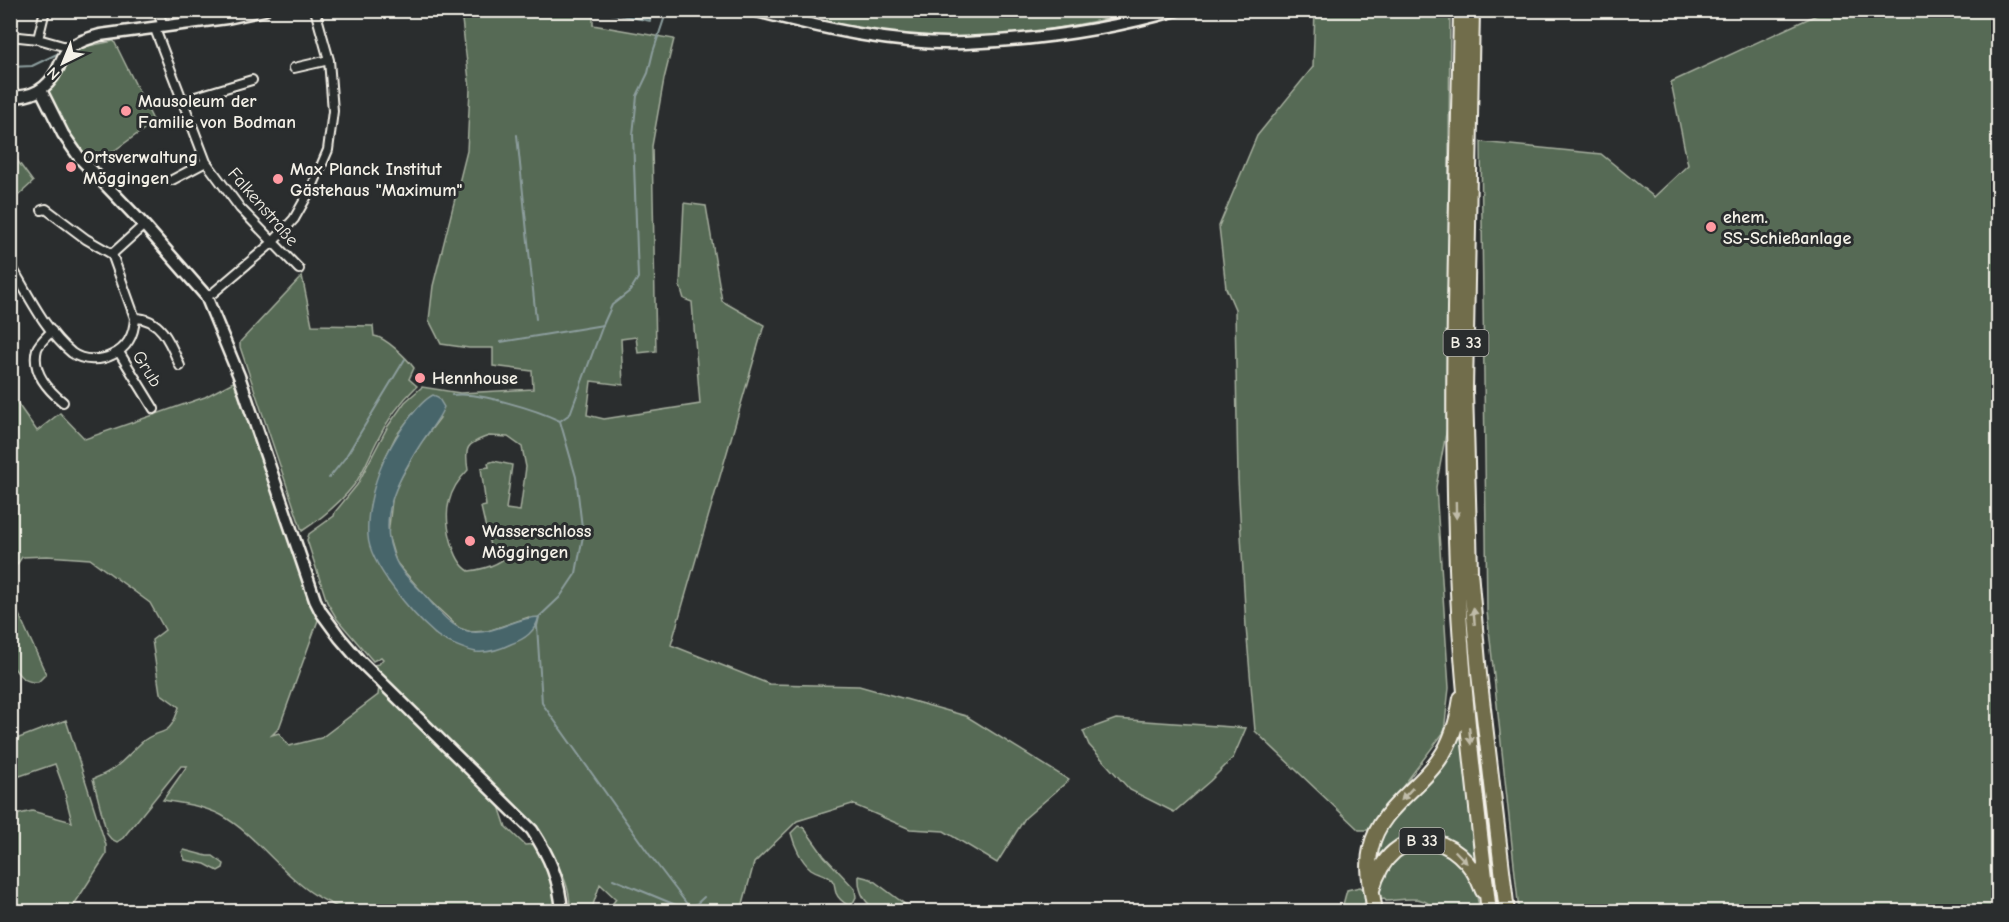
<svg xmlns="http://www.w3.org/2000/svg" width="2009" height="922" font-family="'Comic Neue',sans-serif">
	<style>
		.green { fill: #566a54; stroke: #a5ae9e; stroke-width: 1.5; fill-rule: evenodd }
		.water { fill: #47656b; stroke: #8c9d9d; stroke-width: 1.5 }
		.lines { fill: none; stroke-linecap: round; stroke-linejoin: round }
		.stream { stroke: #8c9d9d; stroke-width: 2 }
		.street-casing { stroke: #f4f1e8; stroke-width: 12 }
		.secondary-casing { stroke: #f4f1e8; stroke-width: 15 }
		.highway-casing { stroke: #f4f1e8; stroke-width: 18 }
		.street { stroke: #2a2d2e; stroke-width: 8 }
		.secondary { stroke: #2a2d2e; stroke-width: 10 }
		.highway { stroke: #716d4b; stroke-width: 14 }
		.oneway { fill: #c0bca9 }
		.poi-dot { fill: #ff9aa2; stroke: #2a2d2e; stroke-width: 2 }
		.labels { text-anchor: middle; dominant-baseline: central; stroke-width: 6; stroke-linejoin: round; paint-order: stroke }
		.shield { fill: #2a2d2e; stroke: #b7b6b0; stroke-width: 1.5 }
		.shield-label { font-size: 16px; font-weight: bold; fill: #f4f1e8 }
		.poi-label { font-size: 18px; font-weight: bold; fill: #f4f1e8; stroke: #2a2d2e; text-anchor: start }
		.street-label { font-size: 18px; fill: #f4f1e8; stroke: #2a2d2e }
	</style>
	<rect width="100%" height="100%" fill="#2a2d2e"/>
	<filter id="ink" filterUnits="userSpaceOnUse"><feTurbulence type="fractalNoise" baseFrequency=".0167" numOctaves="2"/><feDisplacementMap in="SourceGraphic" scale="12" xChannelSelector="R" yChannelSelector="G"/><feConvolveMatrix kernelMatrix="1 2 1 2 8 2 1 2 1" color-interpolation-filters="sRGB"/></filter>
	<g filter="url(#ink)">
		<path class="green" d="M461,11H593V25L674,39L664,79L652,146L656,351L638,353L636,337L621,339L623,385L591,381L587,415L604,419L700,404L692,302L684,299L680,286L684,203L706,206L722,301L764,325L671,645L769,684L859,686L966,716L1069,780L1025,818L997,863L944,831L910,829L852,804L797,821L754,863L741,911H607L616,899L600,884L591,911H570C572,863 529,831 497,800L506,827L525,845L536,844C549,865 557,887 557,911H344C331,903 317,898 305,888C276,866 252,832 221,815C203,806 182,803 163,800L187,766H181L123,838L117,842L111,839L107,834L93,779C118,769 122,761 141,743C159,726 169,742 179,707L160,693L152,640L165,630L150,603L90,559L47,556L22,557L14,569L11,597L46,674L38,682C23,683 18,674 10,662V391L20,407L37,431L60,413L85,439L205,397L235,381L321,612L279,728L272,735L279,733L289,746L321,738L378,695L380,677L373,665L379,664L383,659L381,657L373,661L337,619L327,602L307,540L309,534L334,516L335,512L357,485L388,426L405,402L422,387L460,393L533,389L532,371L493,366V348H469L441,344L429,320L433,286L467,151L470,89ZM414,412L440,418L420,444L393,492L388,535L396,562L429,600L459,628L471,632L488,631L529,617L476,652L435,634L388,581L382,464L396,436ZM489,436L508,437L522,447L526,467L520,511L506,509L512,465L494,461L488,463L489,467L481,468L486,506L481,507L490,546L493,550L514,549C503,564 486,569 469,571C452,561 444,520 449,502C452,489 459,479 468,470C464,446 467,444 489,436Z
			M808,11H1142C1061,30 979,44 896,35C873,33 850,28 828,24L826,15Z
			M1315,11H1450L1447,428L1436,487L1449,688L1444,732L1370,830H1359L1255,731L1246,627L1238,479L1235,309L1226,288L1219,226L1257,136L1313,67Z
			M1961,11L1998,13V911L1750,912L1749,910L1746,912L1519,911L1487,611L1481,142L1601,154L1654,197L1688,165L1671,82L1825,11Z
			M114,41L154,122L90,168L69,143L48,93L70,55L77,48Z
			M11,152L33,182L11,202H10Z
			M302,276L312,325L373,326L374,336C385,337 407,358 414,368L409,379L417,386C400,402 386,422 376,443C369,457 363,473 354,485C339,504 322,518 302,531L240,347V342Z
			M1116,719L1246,728L1233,758L1210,781L1174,812L1130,790L1089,745L1083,731Z
			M66,720L106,845V855L70,911H11V802L15,815L32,811L72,822L63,786L55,764L11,779V741Z
			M1461,729L1476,865L1428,837L1375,873L1377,849L1383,830Z
			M798,826L804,828L824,856L855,889L856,897L853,903L849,906C844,903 838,898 836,893C834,887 836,885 832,880C826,873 818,874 811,869C801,861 794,845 791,833Z
			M1428,845L1458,858L1475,887L1480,911H1435C1425,893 1403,900 1386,901L1384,898L1379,899C1379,881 1387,859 1404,851C1411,847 1420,847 1428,845Z
			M184,850L207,856H213L224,864L223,868L218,871L205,864L185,860L182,852Z
			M859,876L871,879L914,911H878C864,903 858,892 859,876Z
			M1360,887L1367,891L1368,900L1356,911L1341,912L1347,890Z"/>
		<path class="water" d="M603,10H652V11L650,21L603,12Z
			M433,395L438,397L444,407C438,422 428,432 420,445C397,481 376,519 396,561C401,573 414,583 423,593C435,607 452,630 472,632C496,634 516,617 539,617C535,632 525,639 511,644C501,649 487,653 476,652C465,650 441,640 434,633C413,615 369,564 368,536C366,510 376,474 388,452C396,436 418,402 433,395Z"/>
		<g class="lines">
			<path class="stream" d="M10,67L32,66L59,53
				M517,135L536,319
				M501,342L603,325L612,305L630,291L638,278L633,135L637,96L648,73L653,52L666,13
				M452,395C477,391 537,410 560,421L570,414L603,325
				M560,421L576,477L583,536L576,573L560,597L539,617L537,626L542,703L649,854L693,912
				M329,478L345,458L405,359
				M613,879L683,908L691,909L704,897"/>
			<defs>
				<path id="street" d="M158,10L163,27
					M155,29L206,162L240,208L299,269
					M10,36L38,39L70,48
					M38,39L45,10
					M294,68L329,60
					M182,101L252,80
					M172,180L206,162
					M42,210L46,209L86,239L112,254
					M10,264C28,294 45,331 72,353C83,361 101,361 112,355C128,348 134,335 135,318L112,254L144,225
					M206,296L213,293L272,243L294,219L312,187L328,150L333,111L329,60L315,10
					M135,318C162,318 171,345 180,366
					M52,331C47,336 39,343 37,349C31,371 47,389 63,402
					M119,352L154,409"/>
				<path id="secondary" d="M753,10C821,28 894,45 965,43C1037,40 1108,30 1177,10
					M41,90L63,134L79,157L144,225L206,296L239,376L315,600L321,612L340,638L359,660L532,830C549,856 560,880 562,912
					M10,97C32,97 47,90 57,70C61,63 63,55 69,49C76,42 90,38 100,35L227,18L264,10"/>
				<path id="highway" d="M1461,10C1458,196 1450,384 1457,568C1461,683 1476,798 1489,912
					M1472,10L1465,390L1470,571L1479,674L1507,912
					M1372,890C1391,819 1461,829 1483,891
					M1375,912C1372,890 1366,869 1371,848C1379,809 1420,789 1440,758C1452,741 1458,719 1461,698"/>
			</defs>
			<use href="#street" class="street-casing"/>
			<use href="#secondary" class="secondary-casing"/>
			<use href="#highway" class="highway-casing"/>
			<use href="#street" class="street"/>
			<use href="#secondary" class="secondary"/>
			<use href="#highway" class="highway"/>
		</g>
		<defs><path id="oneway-solid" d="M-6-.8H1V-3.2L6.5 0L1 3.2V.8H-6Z" transform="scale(1.5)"/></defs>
		<g class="oneway">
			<use href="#oneway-solid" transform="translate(1456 510) rotate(89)"/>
			<use href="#oneway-solid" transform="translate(1474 616) rotate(-95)"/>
			<use href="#oneway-solid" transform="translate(1470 736) rotate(84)"/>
			<use href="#oneway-solid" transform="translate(1407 794) rotate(133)"/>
			<use href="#oneway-solid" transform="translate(1461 857) rotate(46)"/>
		</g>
	</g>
	<g class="poi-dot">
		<circle cx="126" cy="111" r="6"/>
		<circle cx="71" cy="167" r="6"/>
		<circle cx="278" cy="179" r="6"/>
		<circle cx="1711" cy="227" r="6"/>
		<circle cx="420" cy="378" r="6"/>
		<circle cx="470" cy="541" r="6"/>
	</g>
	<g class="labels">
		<g class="shield">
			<rect x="1443.5" y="330" width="45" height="26" rx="4.5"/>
			<rect x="1399.5" y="828" width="45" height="26" rx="4.5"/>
		</g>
		<g class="shield-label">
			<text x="1466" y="343">B 33</text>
			<text x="1422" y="841">B 33</text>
		</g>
		<g class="poi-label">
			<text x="138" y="101">Mausoleum der<tspan x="138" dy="21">Familie von Bodman</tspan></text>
			<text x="83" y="157">Ortsverwaltung<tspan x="83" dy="21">Möggingen</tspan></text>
			<text x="290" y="169">Max Planck Institut<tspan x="290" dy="21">Gästehaus "Maximum"</tspan></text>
			<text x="1723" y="217">ehem.<tspan x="1723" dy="21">SS-Schießanlage</tspan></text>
			<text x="432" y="378">Hennhouse</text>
			<text x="482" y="531">Wasserschloss<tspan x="482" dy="21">Möggingen</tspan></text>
		</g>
		<g class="street-label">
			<text transform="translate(263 207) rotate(49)">Falkenstraße</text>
			<text transform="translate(147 369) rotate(58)">Grub</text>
		</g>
	</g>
	<rect width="2009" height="922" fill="none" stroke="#2a2d2e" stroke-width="36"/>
	<rect x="18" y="18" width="1973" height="886" fill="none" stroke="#f4f1e8" stroke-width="2" filter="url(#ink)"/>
	<g transform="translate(63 63) rotate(223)" stroke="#2a2d2e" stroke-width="4.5" paint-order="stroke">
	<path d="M0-4.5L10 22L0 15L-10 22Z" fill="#f4f1e8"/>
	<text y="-9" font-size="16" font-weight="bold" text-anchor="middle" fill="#f4f1e8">N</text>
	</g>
</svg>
